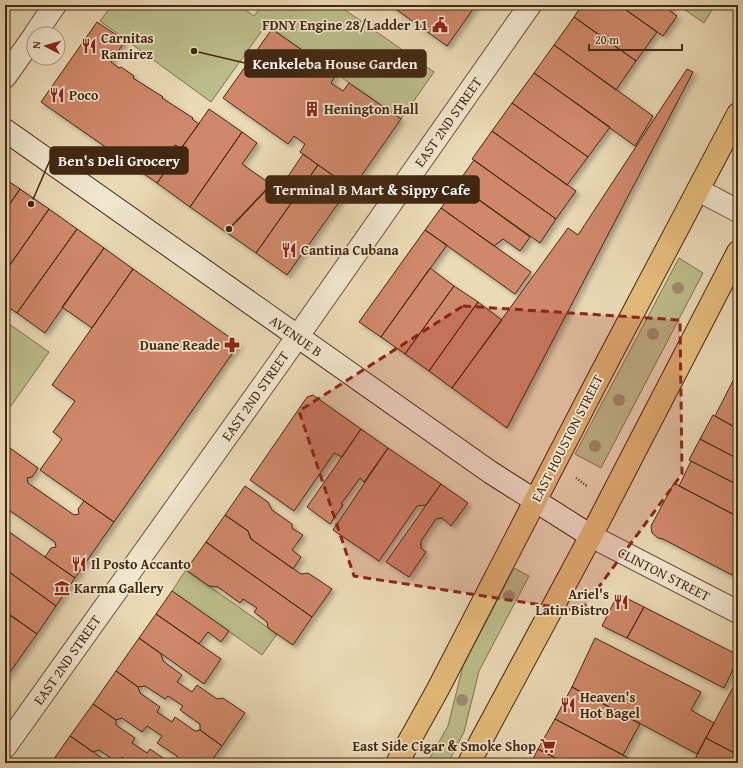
<svg xmlns="http://www.w3.org/2000/svg" width="743" height="768" font-family="'Gentium Book Plus',serif">
	<style>
		.green { fill: #bcbe8b; stroke: #7f734e }
		.building { fill: #cf886a; stroke: #422811; filter: url(#shadow) }
		.lines { fill: none; stroke-linecap: round; stroke-linejoin: round }
		.street-casing { stroke: #6c543a; stroke-width: 24 }
		.secondary-casing { stroke: #422811; stroke-width: 24 }
		.primary-casing { stroke: #422811; stroke-width: 24 }
		.path { stroke: #422811; stroke-width: 2.5; stroke-dasharray: 1 2; stroke-linecap: butt }
		.street { stroke: #f2e7d0; stroke-width: 22 }
		.secondary { stroke: #f2e7d0; stroke-width: 22 }
		.primary { stroke: #e6bd7b; stroke-width: 22 }
		.tree { fill: #9f8d6c }
		.marked { fill: #8f2418; fill-opacity: 0.2; stroke: #8f2418; stroke-width: 3; stroke-dasharray: 8 5; stroke-linejoin: round }
		.labels { text-anchor: middle; dominant-baseline: central; stroke-width: 3.5; stroke-linejoin: round; paint-order: stroke }
		.poi-label { font-size: 14px; font-weight: bold; fill: #422811; stroke: #f2e7d0; text-anchor: start }
		.street-label { font-size: 14px; fill: #422811; stroke: #f2e7d0 }
		.leader { fill: none; stroke: #422811; stroke-width: 1.5 }
		.callout-dot { fill: #422811; stroke: #f2e7d0; stroke-width: 1.5 }
		.callout { fill: #422811; stroke: #422811; stroke-width: 1.5 }
		.callout-label { font-size: 15px; text-anchor: middle; font-weight: bold; fill: #fff }
	</style>
	<defs>
		<filter id="shadow"><feDropShadow dx="3.5" dy="3.5" stdDeviation="2" flood-color="#0004"/></filter>
	</defs>
	<rect width="100%" height="100%" fill="#ebdab6"/>
	<filter id="stains"><feTurbulence type="fractalNoise" baseFrequency=".005" numOctaves="4"/><feColorMatrix values="0 0 0 0 .2 0 0 0 0 .09 0 0 0 0 .02 0 0 0 .5 -.17"/></filter>
	<radialGradient id="worn" r=".72"><stop offset=".6" stop-color="#630" stop-opacity="0"/><stop offset="1" stop-color="#630" stop-opacity=".3"/></radialGradient>
	<path class="green" d="M112,5H238L254,16L262,5H338L434,72L401,119L266,25L211,102L100,21Z
		M678,5H715L704,23Z
		M679,258L703,273L601,468L575,454Z
		M5,321L49,352L11,406L5,402Z
		M514,568L529,576L479,671L464,732L448,763H427L448,726L463,666Z
		M186,570L277,634L262,655L172,591Z"/>
	<path class="building" d="M390,5H476L447,46Z
		M582,5H619L657,32L636,61L574,17Z
		M619,5H673L669,10L677,16L663,36Z
		M574,17L636,61L616,90L554,45Z
		M97,22L125,41L111,62L119,68L121,67L134,76L133,78L163,97L162,98L193,118L192,119L199,124L181,148L175,145L170,152L176,157L157,183L41,102Z
		M272,29L336,74L331,83L343,91L349,83L401,119L352,189L300,152L305,144L294,136L288,144L223,98Z
		M554,45L653,116L635,146L534,73Z
		M687,69L693,72L507,428L452,388L568,228L578,235Z
		M534,73L610,127L588,157L512,103Z
		M512,103L588,157L567,185L492,131Z
		M209,109L242,132L190,207L157,183Z
		M492,131L576,191L556,219L472,159Z
		M242,132L257,143L242,164L279,190L303,154L318,165L256,253L190,207Z
		M474,160L556,219L540,243L457,184Z
		M318,165L350,187L287,275L256,253Z
		M5,179L20,189L5,211Z
		M458,185L530,237L520,251L503,239L494,246L441,208Z
		M20,189L49,209L5,272V211Z
		M441,208L531,272L515,294L425,230Z
		M49,209L77,229L17,313L5,305V272Z
		M77,229L104,248L45,333L17,313Z
		M425,230L447,245L381,337L359,322Z
		M104,248L133,269L92,328L62,307Z
		M430,268L454,286L405,354L381,337Z
		M133,269L239,344L114,522L40,470L62,439L53,432L75,401L52,385Z
		M454,286L478,302L429,371L405,354Z
		M478,302L502,320L452,388L429,371Z
		M738,371V429L715,416Z
		M313,395L361,429L342,457L334,453L294,511L250,480L307,397Z
		M713,415L738,429V459L700,439Z
		M361,429L388,448L364,482L360,478L341,504L343,505L330,524L307,507Z
		M700,439L738,459V485L689,460Z
		M7,446L38,468L32,477L27,478L28,483L74,515L79,514L78,509L84,501L114,522L75,578L45,557L51,548L56,547L55,542L9,510H5V450Z
		M388,448L441,484L426,505L417,506L379,561L333,530Z
		M691,461L738,485V509L735,515L679,486Z
		M674,483L738,517V563L732,575L663,539L658,538L652,533L651,526Z
		M441,484L468,503L451,526L442,518L436,519L421,541V548L426,552L409,577L386,562Z
		M245,486L268,502L272,510L292,524V528L303,535L292,550L301,557L293,569L251,539L248,531L225,515Z
		M225,515L248,531L251,539L301,574L308,573L332,589L312,617L206,542Z
		M5,529L75,578L56,606L5,569Z
		M206,542L312,617L293,645L268,628L267,622L254,612L257,608L243,599L240,603L218,587L209,586L186,570Z
		M5,569L56,606L37,634L5,611Z
		M172,591L229,631L221,642L208,632L199,644L156,614Z
		M618,594L644,607L627,638L602,626Z
		M644,607L738,655V659L724,688L627,638Z
		M156,614L221,659L204,684L139,638Z
		M11,616L37,634L5,679V625Z
		M139,638L161,654L163,661L182,675L177,682L192,692L197,685L217,699L223,698L245,713L222,746L200,730V724L180,710L183,706L168,696L165,699L145,686L138,687L116,671Z
		M595,638L701,692L691,710L714,723L697,754L572,687Z
		M116,671L138,687L140,693L160,707L157,712L172,722L175,717L195,731L200,730L222,746L210,763H178L177,756L157,743L162,736L147,726L142,732L122,718L116,720L93,704Z
		M738,678V755L706,738Z
		M572,687L640,724L623,755L555,719Z
		M93,704L116,720V725L135,738L132,743L147,753L150,749L170,763H177H131L122,757L118,763L99,750L93,752L70,736Z
		M555,719L623,755L638,763H565L538,749Z
		M70,736L93,752L109,763H51Z
		M706,738L738,755V763H693Z
		M538,749L565,763H531Z"/>
	<g class="lines">
		<defs>
			<path id="street" d="M35,34L55,5
				M5,77L34,36
				M698,190L738,211
				M591,536L738,612
				M5,747L279,363L530,5"/>
			<path id="secondary" d="M5,130L490,472L591,536"/>
			<path id="primary" d="M397,763L438,689L595,385L738,114
				M469,763L591,536L738,252"/>
		</defs>
		<use href="#street" class="street-casing"/>
		<use href="#secondary" class="secondary-casing"/>
		<use href="#primary" class="primary-casing"/>
		<path class="path" d="M576,478L587,486"/>
		<use href="#street" class="street"/>
		<use href="#secondary" class="secondary"/>
		<use href="#primary" class="primary"/>
	</g>
	<g class="tree">
		<circle cx="678" cy="288" r="6"/>
		<circle cx="653" cy="334" r="6"/>
		<circle cx="619" cy="400" r="6"/>
		<circle cx="595" cy="446" r="6"/>
		<circle cx="509" cy="596" r="6"/>
		<circle cx="462" cy="700" r="6"/>
	</g>
	<path class="marked" d="M463,306L680,320L682,474L581,611L354,576L299,411Z"/>
	<defs>
		<symbol id="civic-bare" viewBox="-9 -9 18 18"><path d="M-.6-6.5H3V-4.5H.6V-3L4-1V1h2V6H-6V1h2V-1L-.6-3ZM-1.2 2.5V6h2.4V2.5Z" fill="#8f2418" stroke="#f2e7d0" stroke-width="2.5" paint-order="stroke"/></symbol>
		<symbol id="restaurant-bare" viewBox="-9 -9 18 18"><path d="M-5-6h1v4h1v-4h1v4h1v-4h1v5L-1.5 .5V6h-2V.5L-5-1ZM5-6V6H3V1.5H1.5Q1.5-4 5-6Z" fill="#8f2418" stroke="#f2e7d0" stroke-width="2.5" paint-order="stroke"/></symbol>
		<symbol id="building-bare" viewBox="-9 -9 18 18"><path d="M-4-6H4V6H1V3H-1V6H-4ZM-2.5-4.3h1.7v1.8h-1.7ZM.8-4.3h1.7v1.8H.8ZM-2.5-1h1.7V.8h-1.7ZM.8-1h1.7V.8H.8Z" fill="#8f2418" stroke="#f2e7d0" stroke-width="2.5" paint-order="stroke"/></symbol>
		<symbol id="pharmacy-bare" viewBox="-9 -9 18 18"><path d="M-2-6h4v4h4v4h-4v4h-4v-4h-4v-4h4Z" fill="#8f2418" stroke="#f2e7d0" stroke-width="2.5" paint-order="stroke"/></symbol>
		<symbol id="museum-bare" viewBox="-9 -9 18 18"><path d="M0-6L6-3V-2H-6V-3ZM-5-1h2V3h-2ZM-1-1h2V3h-2ZM3-1h2V3H3ZM-6 4H6V6H-6Z" fill="#8f2418" stroke="#f2e7d0" stroke-width="2.5" paint-order="stroke"/></symbol>
		<symbol id="supermarket-bare" viewBox="-9 -9 18 18"><path d="M-6-5.5h2.5l.6 2H6L4.5 2H-2.5L-4.4-4H-6ZM-1.5 3.2a1.3 1.3 0 1 0 .1 0ZM3 3.2a1.3 1.3 0 1 0 .1 0Z" fill="#8f2418" stroke="#f2e7d0" stroke-width="2.5" paint-order="stroke"/></symbol>
	</defs>
	<g fill-rule="evenodd">
		<use href="#civic-bare" x="429" y="14" width="22" height="22"/>
		<use href="#restaurant-bare" x="78" y="35" width="22" height="22"/>
		<use href="#restaurant-bare" x="46" y="84" width="22" height="22"/>
		<use href="#building-bare" x="301" y="98" width="22" height="22"/>
		<use href="#restaurant-bare" x="278" y="239" width="22" height="22"/>
		<use href="#pharmacy-bare" x="221" y="334" width="22" height="22"/>
		<use href="#restaurant-bare" x="68" y="553" width="22" height="22"/>
		<use href="#museum-bare" x="51" y="577" width="22" height="22"/>
		<use href="#restaurant-bare" x="610" y="591" width="22" height="22"/>
		<use href="#restaurant-bare" x="557" y="694" width="22" height="22"/>
		<use href="#supermarket-bare" x="537" y="735" width="22" height="22"/>
	</g>
	<g class="labels">
		<g class="poi-label">
			<text x="428" y="25" text-anchor="end">FDNY Engine 28/Ladder 11</text>
			<text x="101" y="38">Carnitas<tspan x="101" dy="16">Ramirez</tspan></text>
			<text x="69" y="95">Poco</text>
			<text x="324" y="109">Henington Hall</text>
			<text x="301" y="250">Cantina Cubana</text>
			<text x="220" y="345" text-anchor="end">Duane Reade</text>
			<text x="91" y="564">Il Posto Accanto</text>
			<text x="74" y="588">Karma Gallery</text>
			<text x="609" y="594" text-anchor="end">Ariel's<tspan x="609" dy="16">Latin Bistro</tspan></text>
			<text x="580" y="697">Heaven's<tspan x="580" dy="16">Hot Bagel</tspan></text>
			<text x="536" y="746" text-anchor="end">East Side Cigar &amp; Smoke Shop</text>
		</g>
		<g class="street-label">
			<text transform="translate(448 122) rotate(-55)">EAST 2ND STREET</text>
			<text transform="translate(296 336) rotate(35)">AVENUE B</text>
			<text transform="translate(255 396) rotate(-55)">EAST 2ND STREET</text>
			<text transform="translate(567 438) rotate(-63)">EAST HOUSTON STREET</text>
			<text transform="translate(664 574) rotate(27)">CLINTON STREET</text>
			<text transform="translate(67 660) rotate(-55)">EAST 2ND STREET</text>
		</g>
	</g>
	<path class="leader" d="M194 51L245 63M31 204L50 160M229 229L266 190"/>
	<g class="callout-dot">
		<circle cx="194" cy="51" r="4"/>
		<circle cx="31" cy="204" r="4"/>
		<circle cx="229" cy="229" r="4"/>
	</g>
	<g class="callout">
		<rect x="245" y="50" width="181" height="27" rx="4"/>
		<rect x="50" y="147" width="138" height="27" rx="4"/>
		<rect x="266" y="176" width="213" height="27" rx="4"/>
	</g>
	<g class="callout-label">
		<text x="335" y="69">Kenkeleba House Garden</text>
		<text x="119" y="166">Ben's Deli Grocery</text>
		<text x="372" y="195">Terminal B Mart &amp; Sippy Cafe</text>
	</g>
	<rect width="743" height="768" fill="none" stroke="#ebdab6" stroke-width="20"/>
	<rect x="6" y="6" width="731" height="756" fill="none" stroke="#422811" stroke-width="2"/>
	<rect x="10" y="10" width="723" height="748" fill="none" stroke="#422811"/>
	<g transform="translate(46 46) rotate(276)"><circle r="19" fill="#f2e7d0" stroke="#ac9b84"/>
	<path d="M0-3L7 15L0 10L-7 15Z" fill="#8f2418"/>
	<text y="-6" font-size="11" font-weight="bold" text-anchor="middle" fill="#422811">N</text>
	</g>
	<path d="M589 44v6h93v-6" fill="none" stroke="#422811" stroke-width="2"/>
	<text x="595" y="44" font-size="12" fill="#422811" stroke="#f2e7d0" stroke-width="3" paint-order="stroke">20 m</text>
	<rect width="100%" height="100%" filter="url(#stains)"/>
	<rect width="100%" height="100%" fill="url(#worn)"/>
</svg>
